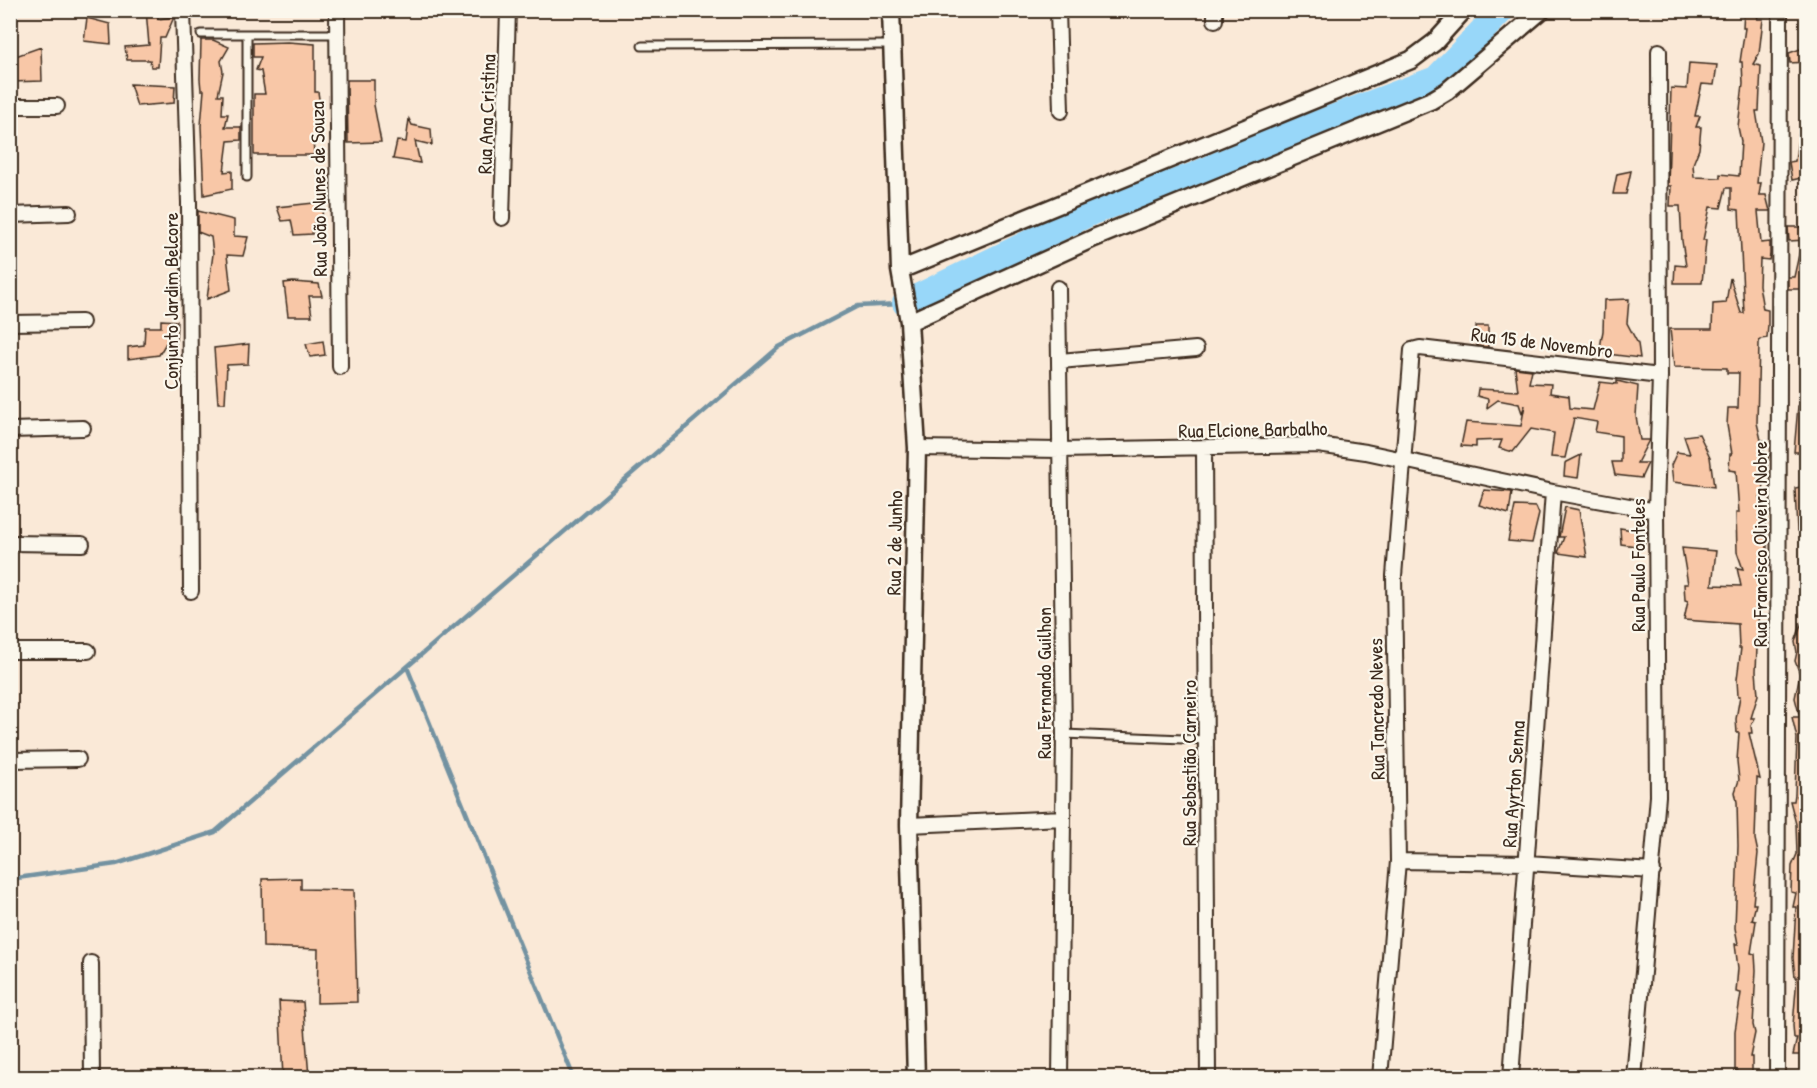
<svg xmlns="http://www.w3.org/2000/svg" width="1817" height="1088" font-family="'Patrick Hand',sans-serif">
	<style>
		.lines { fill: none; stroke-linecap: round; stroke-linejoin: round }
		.stream { stroke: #7392a1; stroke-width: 4.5 }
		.river { stroke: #98d7f9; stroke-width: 26 }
		.building { fill: #f8c7a7; stroke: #3b2a1e; stroke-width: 1.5 }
		.service-casing { stroke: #3b2a1e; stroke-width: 11 }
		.minor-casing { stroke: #3b2a1e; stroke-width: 18 }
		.tertiary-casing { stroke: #3b2a1e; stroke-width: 21 }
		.service { stroke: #fbf7ec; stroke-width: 7 }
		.minor { stroke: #fbf7ec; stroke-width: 14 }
		.tertiary { stroke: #fbf7ec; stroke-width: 16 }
		.labels { text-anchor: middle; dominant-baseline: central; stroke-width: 4.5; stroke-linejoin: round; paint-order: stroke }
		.street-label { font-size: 20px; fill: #3b2a1e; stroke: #fbf7ec }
	</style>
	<rect width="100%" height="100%" fill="#fae9d7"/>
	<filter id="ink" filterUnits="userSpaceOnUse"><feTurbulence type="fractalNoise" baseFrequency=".0167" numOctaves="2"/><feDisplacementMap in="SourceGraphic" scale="12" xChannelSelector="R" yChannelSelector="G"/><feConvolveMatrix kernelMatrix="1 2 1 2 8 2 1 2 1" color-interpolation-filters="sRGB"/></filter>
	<g filter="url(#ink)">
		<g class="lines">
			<path class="stream" d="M407,667L574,1078
				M10,879L116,864L215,832L779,347L858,306L901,304"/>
			<path class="river" d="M905,303L1092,212L1195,175L1274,140L1436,79L1502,10"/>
		</g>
		<path class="building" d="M146,10H158V19L174,17L165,38H160L158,67H151L150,60H127L125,47L149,45Z
			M1744,10H1760L1757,19H1763L1759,54L1753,64L1761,66L1759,111H1756L1761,142L1757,183H1761L1759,195H1766L1770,211H1758L1761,243L1770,242V254L1769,260L1760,259L1759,285L1763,309L1768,310V325L1767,338L1760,339L1759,343L1757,423L1761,440L1767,441L1763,453L1769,454L1763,491L1760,497L1767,535V567L1763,566L1756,602H1759L1756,671L1758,695L1751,718H1755L1751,726L1752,733H1749L1760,779L1757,778L1755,839L1758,853L1753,904H1756L1752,920L1756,921L1751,953L1755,954L1756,970L1753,1025L1755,1033L1750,1057H1752V1077H1737L1738,1071L1735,1070V1031L1741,993L1736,992L1738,968L1735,944H1738L1735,928L1738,846L1737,802L1735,792L1739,780L1737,761L1739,733H1737L1736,719L1740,696H1738L1737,679L1741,648H1739L1738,624L1684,620L1688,601L1685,600L1684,584H1688L1682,548L1716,551L1712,585L1741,586L1737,568L1743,569L1737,552L1736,513H1739L1736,471L1729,470L1730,454H1732L1727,425L1728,408H1738L1739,373H1727V368L1674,367L1670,329H1712L1713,304L1726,303L1730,278L1741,313H1744L1739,210L1731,209V188H1726L1721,208L1710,207L1703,240H1706L1702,283H1674L1675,265L1686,266L1682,241L1680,206H1670L1671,186H1668L1671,88L1687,89L1689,63L1717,65L1714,85L1702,84L1695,116H1700L1696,127H1701L1699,149L1693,164L1694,177L1720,178V174L1739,176L1741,141L1738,127L1743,84L1742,62H1740L1745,28H1743Z
			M87,18L110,24L111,44L84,41Z
			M201,40H213L229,47L221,61L223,72L218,95H223L222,114H228L225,127H241V140L228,141L224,172L232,171V189L204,195L201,126L204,90H201L200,79Z
			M288,42L315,44V92H318L320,105H317L315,138L313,137L314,155H254V94H265L261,71L256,70L261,57H253V43Z
			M41,47L42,81L10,82V58Z
			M1806,47V62L1790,63L1789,53Z
			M347,80H374V105L381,142L348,143Z
			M130,84L175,86L174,103L137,106Z
			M409,119L412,125L431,129L432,145L415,141L420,163L393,159L397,141L406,142Z
			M1799,132L1806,133V177L1792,180L1789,162L1795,161Z
			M1631,171L1626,194H1613L1617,174Z
			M323,202L322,219H315L312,234L294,235L291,220L282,221L277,207Z
			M198,211L234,220V236L248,237L243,256L227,255L231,290L207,299L213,254L211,237L198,232Z
			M1788,227H1806V240L1789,241Z
			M1802,241L1806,242V289H1788V277H1794Z
			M293,282L319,284L322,296H309L312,316H288L284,283Z
			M1629,299L1627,323L1638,344L1640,358L1599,353L1603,331L1604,300Z
			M161,320L177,321L176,343H166L159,355L128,359V347L144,345L145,327H161Z
			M1476,326H1488V347L1477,346Z
			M323,341L325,355L310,357L306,344Z
			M249,344L248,364L227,365L225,403H218L214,348Z
			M1515,368L1532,370L1529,383L1551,384L1550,393L1569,396L1570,408L1593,410L1600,382L1617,384V381L1638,386L1636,416L1640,440H1649L1637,463H1648L1641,478L1615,475L1612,462H1621V436L1595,432L1597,422L1574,418L1565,458L1551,457L1554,433L1531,429L1513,452L1499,448L1502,440L1476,441V447L1461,446L1466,422L1521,426L1525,405L1522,413L1519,404L1498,400L1487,408L1488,399L1477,396L1478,389L1518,391Z
			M1798,406L1806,407V452H1794Z
			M1699,434L1710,457L1714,487L1673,482L1671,465L1677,452L1690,454L1684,436Z
			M1581,455L1578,478L1564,476L1565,463Z
			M1806,486V531H1797L1795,488Z
			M1484,490L1512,492L1509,514L1479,505Z
			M1515,506L1536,507L1539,514L1532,543L1508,541Z
			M1565,507L1579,510L1587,557L1558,553L1564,537H1559Z
			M1620,528L1647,532L1644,547L1621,544Z
			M1805,614H1806V1055H1793L1797,1038H1794L1793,1025L1797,977H1795L1793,958L1796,907H1793L1796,893L1791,892L1792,866L1797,854L1796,824L1790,801H1794L1795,794L1797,738L1792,717H1800L1795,698L1800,674L1795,661L1797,652L1795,642Z
			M301,878V889L354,890L357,1002L317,1003L318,949L263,947L262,879Z
			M279,1001L303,1002L309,1077H283Z"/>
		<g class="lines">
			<defs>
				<path id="service" d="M201,34H337
					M247,34V177
					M642,46L891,45
					M1064,734L1207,740"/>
				<path id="minor" d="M183,10L189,203L191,591
					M337,10L340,367
					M1058,10L1061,111
					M1215,10V20
					M10,106H57
					M10,215L69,213
					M502,218L508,10
					M1058,288L1064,734L1060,1078
					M10,323L82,322
					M1060,361L1196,349
					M10,430L83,428
					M917,448L1060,450L1318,445L1366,452L1553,492L1656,511
					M1204,449L1208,1078
					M10,543L82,544
					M10,651H88
					M10,760L78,759
					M909,825L1062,818
					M1398,861L1527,863L1653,871
					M91,963L92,1078
					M1380,1078L1398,861L1394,576L1412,350L1420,348L1660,376
					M1511,1078L1553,492
					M1634,1078L1658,796L1656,511L1660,376L1659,51
					M1777,1078L1780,10"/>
				<path id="tertiary" d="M891,10L900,270L909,322L917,448L909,825L916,1078
					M900,270L1411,60L1435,42L1464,10
					M909,322L1094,238L1432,100L1447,91L1542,10"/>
			</defs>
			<use href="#service" class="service-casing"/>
			<use href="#minor" class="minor-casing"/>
			<use href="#tertiary" class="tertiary-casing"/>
			<use href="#service" class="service"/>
			<use href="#minor" class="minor"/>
			<use href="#tertiary" class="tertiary"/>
		</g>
	</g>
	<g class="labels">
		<g class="street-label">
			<text transform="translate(486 114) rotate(-88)">Rua Ana Cristina</text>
			<text transform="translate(318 189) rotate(-91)">Rua João Nunes de Souza</text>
			<text transform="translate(170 301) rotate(-90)">Conjunto Jardim Belcore</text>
			<text transform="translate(1542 342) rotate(7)">Rua 15 de Novembro</text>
			<text transform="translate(1253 429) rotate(-1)">Rua Elcione Barbalho</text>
			<text transform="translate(894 543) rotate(-89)">Rua 2 de Junho</text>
			<text transform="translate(1759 544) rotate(-90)">Rua Francisco Oliveira Nobre</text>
			<text transform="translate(1637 565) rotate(-90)">Rua Paulo Fonteles</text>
			<text transform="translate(1043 683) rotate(-90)">Rua Fernando Guilhon</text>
			<text transform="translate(1376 709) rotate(-91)">Rua Tancredo Neves</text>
			<text transform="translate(1188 763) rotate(-90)">Rua Sebastião Carneiro</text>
			<text transform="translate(1513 784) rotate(-86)">Rua Ayrton Senna</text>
		</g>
	</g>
	<rect width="1817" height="1088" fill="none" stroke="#fbf7ec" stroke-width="36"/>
	<rect x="18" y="18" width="1781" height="1052" fill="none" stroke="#3b2a1e" stroke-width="2" filter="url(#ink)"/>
</svg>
